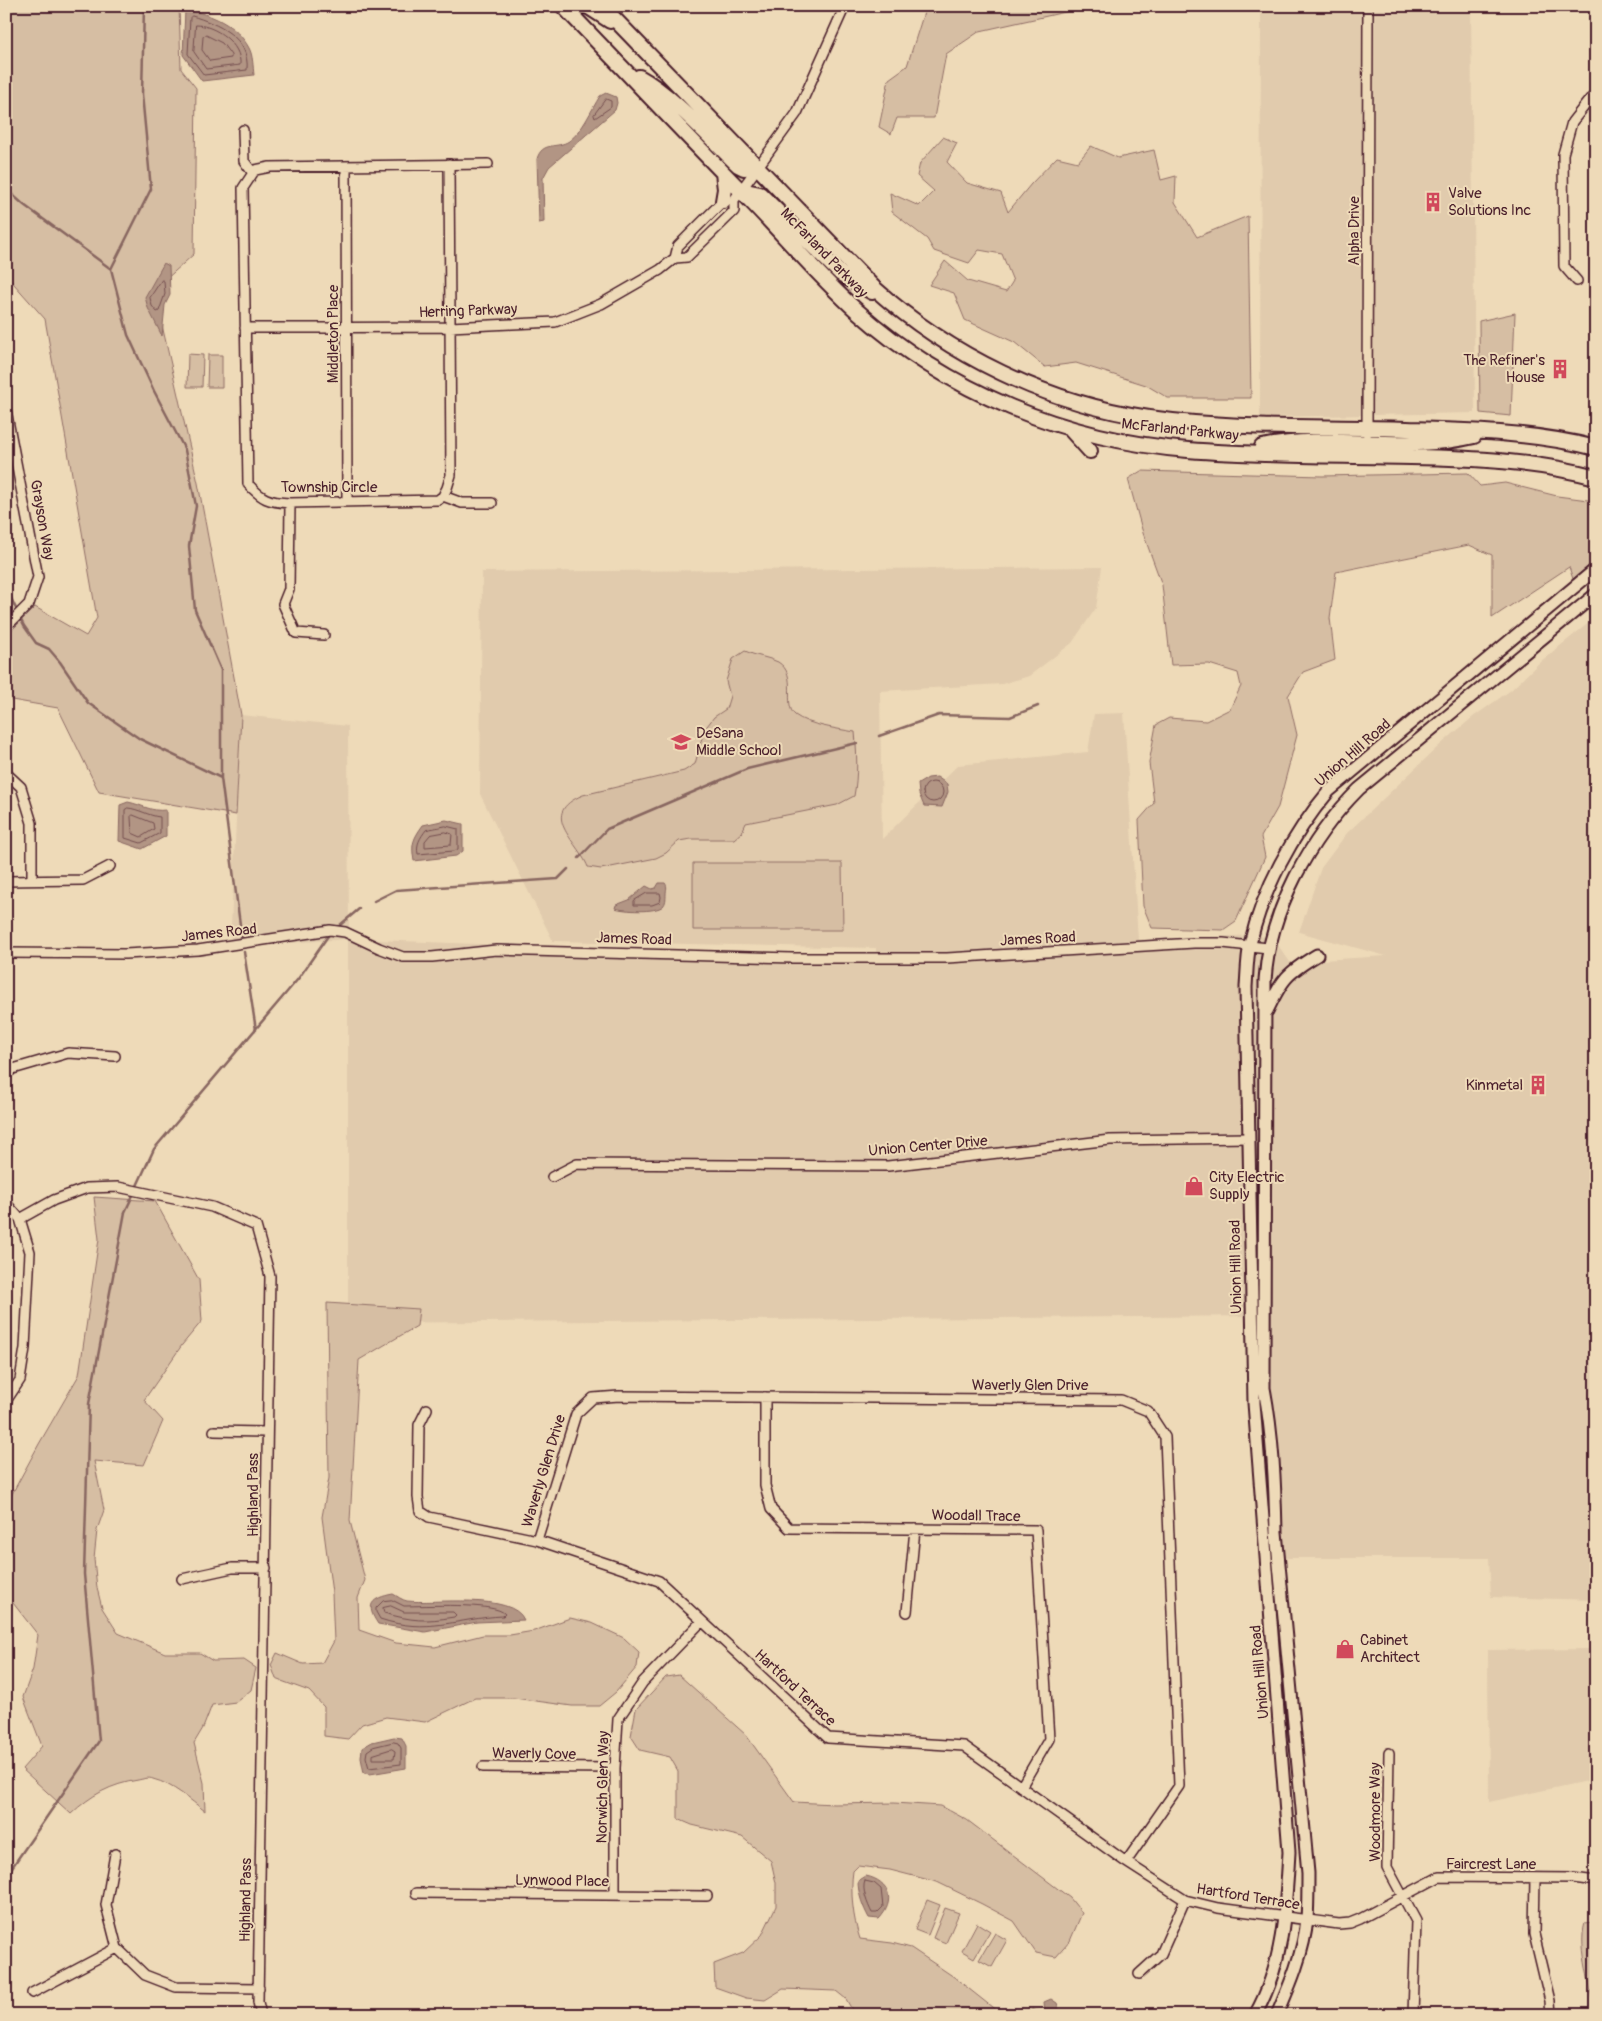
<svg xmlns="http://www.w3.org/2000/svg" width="1602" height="2021" font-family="Pangolin,sans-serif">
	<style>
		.built { fill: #e1cbad }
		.green { fill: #d6bea3; stroke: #906e67 }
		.water { fill: #b29584; stroke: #886660 }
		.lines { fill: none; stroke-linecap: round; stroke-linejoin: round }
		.shore { stroke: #744e4f; stroke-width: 1 }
		.stream { stroke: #886660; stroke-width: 2.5 }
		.minor-casing { stroke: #4a1f2b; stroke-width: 12 }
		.tertiary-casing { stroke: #4a1f2b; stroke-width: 15 }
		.primary-casing { stroke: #4a1f2b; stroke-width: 18 }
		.minor { stroke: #eedab8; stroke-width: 9 }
		.tertiary { stroke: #eedab8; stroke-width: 11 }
		.primary { stroke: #eedab8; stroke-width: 14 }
		.labels { text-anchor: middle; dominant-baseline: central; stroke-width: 4; stroke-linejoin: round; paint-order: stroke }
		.poi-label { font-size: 15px; fill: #4a1f2b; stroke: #eedab8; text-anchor: start }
		.street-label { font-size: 15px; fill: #4a1f2b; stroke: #eedab8 }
	</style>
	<rect width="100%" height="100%" fill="#eedab8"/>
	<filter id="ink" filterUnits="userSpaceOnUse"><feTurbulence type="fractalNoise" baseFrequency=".02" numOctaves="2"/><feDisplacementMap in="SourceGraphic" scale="10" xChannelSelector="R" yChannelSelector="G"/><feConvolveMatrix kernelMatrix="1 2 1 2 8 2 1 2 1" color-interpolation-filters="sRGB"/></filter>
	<g filter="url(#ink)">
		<path class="built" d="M1261,6H1471L1475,413L1260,417Z
			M1102,567L1096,608L1072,643L1029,676L1002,684L880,691L882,839L958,765L1088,752L1094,714L1124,713L1138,940L1258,935L1275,941L1290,962L1386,956L1299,932L1321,868L1347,833L1440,745L1473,717L1511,690L1540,662L1596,617V1600L1491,1597L1489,1558H1282L1267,1316L348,1323V939L230,947L241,715L348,726L349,939L558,947L876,963V948L553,941L480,794L482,572Z
			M1596,1649V1779L1489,1802L1488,1650Z"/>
		<path class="green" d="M6,6H179L181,69L196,88L194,254L154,290L198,483L241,715L236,815L99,792L58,708L6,699V636L35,607L86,636L97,618L45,319L6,275Z
			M926,6H1092L980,31L946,54L934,118H897L891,134L879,127L889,79L907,66Z
			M943,137L957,143L947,162L967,183L1001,193L1008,212L1031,184L1057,157L1078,162L1091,146L1118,158L1154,150L1161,180L1176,176L1175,202L1197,237L1248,216L1251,398H1168L1146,385L1076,363L1045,367L1014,342L965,320L954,293L929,285L945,261L968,281L1006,292L1013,281L1002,254L979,250L969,263L934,251L927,239L892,212L890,193L919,206L934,191L917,176L920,163Z
			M1515,313L1511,416L1480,413L1479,321Z
			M188,354L203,355L202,387H187Z
			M208,355H222V387H207Z
			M1141,471L1322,476L1468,473L1480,486L1505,483L1557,496L1596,501V560L1573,579L1569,567L1492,618V555L1469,545L1336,572L1330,618L1335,660L1303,672L1288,696L1297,735L1278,807L1261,837L1265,857L1236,921L1223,930L1152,928L1143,906L1139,820L1154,803L1149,763L1156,725L1169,718L1206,721L1230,709L1241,686L1238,673L1209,664L1171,665L1162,585L1143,533L1128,479Z
			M745,651C755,656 768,657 778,662C799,675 782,704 795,715C808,725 838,729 855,732C857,754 858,775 854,796L837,805L746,823L742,832L734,839H691L679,841L666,853L656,858L601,869L588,867C577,840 537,814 583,795L684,771L695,764L704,730L714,717L726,709L730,696L726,681L733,659Z
			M693,863H842L843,930H693Z
			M94,1197L155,1201L199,1280L202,1321L182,1345L144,1400L163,1421L144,1465L94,1461L104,1510L97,1530L94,1559L97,1588L102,1608L118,1633L165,1653H200L213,1661L244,1660L256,1668L251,1690L236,1702L212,1705L203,1728L194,1743L204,1783L205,1811C190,1800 173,1784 153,1779C149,1777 143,1779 138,1780C111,1784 91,1795 71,1814L22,1769L42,1746L23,1697L33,1669L38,1635L6,1594V1505L39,1444L79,1375L99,1239Z
			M327,1303L419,1309L417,1326L359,1360L350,1521L365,1580L358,1598L359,1630L396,1643L435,1647L483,1635H510L534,1631L570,1618L592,1623L624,1638L639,1652L637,1667L616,1692L599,1706H572L514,1698H475L425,1722L386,1717L362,1724L348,1739L324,1736V1707L309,1691L276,1679L271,1665L277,1653L303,1664L322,1663L334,1641L332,1593L322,1517L329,1478Z
			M679,1675L746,1735L794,1802L834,1804L894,1803L941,1806L967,1820L1070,1898L1082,1913L1070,1941L1056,1957L1036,1953L1014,1921L982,1904L937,1882L890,1870L858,1866L853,1871C850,1891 853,1919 860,1939L892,1943L911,1948L954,1977L1002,2015H855L846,1999L836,1991L783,1989L765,2000L746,1998L715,1987L714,1964L743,1953L762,1935L776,1906V1883L771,1861L742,1837L692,1825L678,1819V1771L670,1757L640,1750L631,1736L636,1709L666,1677Z
			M927,1900L940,1905L928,1935L915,1930Z
			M945,1908L959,1913L946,1943L933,1938Z
			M1594,1922L1596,1924V2015H1594C1593,1986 1577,1950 1585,1923Z
			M977,1923L990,1931L974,1958L962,1951Z
			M995,1933L1007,1940L992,1967L979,1960Z"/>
		<path class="water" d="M185,10C210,13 237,25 249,48C253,55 253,67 254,75L202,81L183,55Z
			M606,93L616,97L617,103L615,110L549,167L543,178L544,222L539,223L537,159C542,141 557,149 569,141C583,131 591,110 600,96Z
			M164,263L169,266L170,295L165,305L162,336L148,308L145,297Z
			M937,777L947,784L948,792L942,807L924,806L919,794L918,784L928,778Z
			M128,802C143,805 151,812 166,810V836L142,849L119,841L120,805Z
			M446,820L463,824V851L456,856L414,861C411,844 413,839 423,825Z
			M659,883H665C668,887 666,889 666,894C666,898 666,903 663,906C655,913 624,911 615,908L616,905L629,900L646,886L652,889L656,888Z
			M393,1594C397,1596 402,1600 407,1601C432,1604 513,1592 524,1620L477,1622L425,1632L378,1624C365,1605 371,1598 393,1594Z
			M394,1737L402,1738L406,1746V1768L370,1774L364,1773L361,1758L362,1748L372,1742Z
			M866,1876C890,1881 896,1901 879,1919L869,1918C863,1907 858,1894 858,1881Z
			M1051,1999L1057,2003L1061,2015H1024L1032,2009L1043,2013L1045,2011L1044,2002Z"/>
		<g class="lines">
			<path class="shore" d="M192,16C218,24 250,37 247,70L204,75L188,54L190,18Z
				M196,25C215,25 242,44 240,65L206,69L194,52Z
				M206,35L222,43L231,55V58L210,61L202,50L203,37Z
				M606,99L611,101V107L595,118L594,115Z
				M162,280L164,281L165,294L159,311L157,312L152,306L150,298Z
				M923 792a10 10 0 1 1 20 0a10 10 0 1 1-20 0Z
				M128,808C139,809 149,816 160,817V833L141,843L125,838V810Z
				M133,815L153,823L154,829L141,837L132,833L131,817Z
				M446,826L458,829V849L454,851L418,854C416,844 420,838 426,830Z
				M446,832L452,834L451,845L425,847V841L430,835Z
				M647,893H660L661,897L660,902L652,905H634V901Z
				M392,1600L404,1606C422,1606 496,1602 505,1614L503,1616C457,1618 428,1635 380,1619L376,1612V1608L383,1601Z
				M391,1606L404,1612H453L456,1615L454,1617C425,1622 412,1621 384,1613L383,1608Z
				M394,1742L398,1743L401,1748V1764L369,1768L366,1757L367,1751L373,1747Z
				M392,1749L395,1751L394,1759H373V1755Z
				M865,1881L874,1883L881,1889L883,1907L877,1913H872C868,1905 861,1889 865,1881Z"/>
			<path class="stream" d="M6,189L24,205L111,269L128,335L154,391L185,450L196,506L189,546L195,610L221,670V778L242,940
				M111,269L151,189L142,94L144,6
				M6,596L11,598L17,611
				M19,616L24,626L36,643L49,649L60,662L88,703L140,739L221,778
				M879,736L939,715L1010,717L1038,706
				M579,858L607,829L747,769L857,743
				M374,901L396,890L558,879L568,869
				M340,925L359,909
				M244,952L256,1030
				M136,1188L154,1149L298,979L330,933
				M6,1876L99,1741L84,1574L89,1404L125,1212L134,1193"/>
			<defs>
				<path id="minor" d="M243,130L244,161L253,173
					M449,164L451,475L447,488L443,496L438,500L290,503C268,502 262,499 248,484L243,188L255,170L270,167L488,164
					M346,166L347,502
					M675,258L678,246L723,201H726
					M1577,281L1564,266L1563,154L1572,122L1590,99L1596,95
					M245,328L450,327L555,322L601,304L660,270L675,258L687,257L734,211V200L797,113L845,6
					M6,410L38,577L29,604L12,621L6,624
					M1367,433L1368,6
					M443,496L462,503H492
					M290,503L289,589L283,604L296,633L324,635
					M6,773L21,787L32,823V880
					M6,881L83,880L110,866
					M6,953L125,954L198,950L330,930L345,932L379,948L403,957H432L496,950L792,958H947L1194,943H1223L1268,948
					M6,1074L13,1069L68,1053L115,1056
					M552,1177L577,1164L888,1166L1110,1140L1249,1138
					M6,1203L20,1219L30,1252L25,1348L20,1380L6,1401
					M20,1219L54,1200L87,1188L118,1187L212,1207L256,1226L270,1276L258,2002L261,2015
					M765,1397V1485L771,1509L789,1528L1036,1530L1049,1739L1021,1787
					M427,1409L419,1425L418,1497L420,1511L429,1517L537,1540L659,1581L828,1738L964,1746L1126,1862L1185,1900L1218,1908L1339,1924L1350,1923L1360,1919L1439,1877L1573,1878L1596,1881
					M214,1431L267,1432
					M537,1540L576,1414L593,1398L619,1396L1121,1400L1148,1411L1165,1437L1179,1786L1126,1862
					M182,1579L232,1568H266
					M907,1612L915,1529
					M1389,1753L1387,1867L1416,1921L1413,2015
					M483,1767L615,1768
					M115,1854L106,1905L117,1948L145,1975L176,1987L259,1988
					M1535,1878L1534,1934L1550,2001L1551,2015
					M416,1893L707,1896
					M615,1895V1768L618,1719L643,1682L702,1621
					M1139,1974L1161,1954L1185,1900
					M32,1993L117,1948"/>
				<path id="tertiary" d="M1267,1011C1282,979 1287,973 1317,955
					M1255,2015C1283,1966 1286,1908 1289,1852L1254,1403L1246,987C1247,973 1247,958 1250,944C1263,889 1292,835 1329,791L1596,569
					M1277,2015C1290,1985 1304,1952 1307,1919C1308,1904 1308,1888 1308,1873L1276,1532C1275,1484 1273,1436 1264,1388L1265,981C1269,911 1310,838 1359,789L1596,594"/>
				<path id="primary" d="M563,6C623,68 682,131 743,193C781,231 815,273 856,310C948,392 1065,440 1188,450C1262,456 1337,455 1411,457C1473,458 1535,461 1596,477
					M587,6L610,21
					M602,6L874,288C950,356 1047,403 1149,418C1232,430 1322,426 1407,429C1471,431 1534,432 1596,448
					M639,77C672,95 711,139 738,165L744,168L757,167
					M723,173L725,189L723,201
					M741,190L760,194L841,274L872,292
					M1071,430L1090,451
					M1262,447C1332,433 1404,453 1474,436"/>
			</defs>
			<use href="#minor" class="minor-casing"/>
			<use href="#tertiary" class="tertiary-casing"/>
			<use href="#primary" class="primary-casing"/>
			<use href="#minor" class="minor"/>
			<use href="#tertiary" class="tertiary"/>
			<use href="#primary" class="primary"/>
		</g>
	</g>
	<defs>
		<symbol id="building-bare" viewBox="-9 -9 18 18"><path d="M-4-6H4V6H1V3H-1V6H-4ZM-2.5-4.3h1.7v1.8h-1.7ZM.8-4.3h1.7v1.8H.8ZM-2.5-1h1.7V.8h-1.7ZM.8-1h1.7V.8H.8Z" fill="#d1495b" stroke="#eedab8" stroke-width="2.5" paint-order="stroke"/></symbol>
		<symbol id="school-bare" viewBox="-9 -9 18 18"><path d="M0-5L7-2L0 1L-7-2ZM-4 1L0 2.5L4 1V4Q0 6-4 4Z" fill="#d1495b" stroke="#eedab8" stroke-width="2.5" paint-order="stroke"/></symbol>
		<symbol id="shop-bare" viewBox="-9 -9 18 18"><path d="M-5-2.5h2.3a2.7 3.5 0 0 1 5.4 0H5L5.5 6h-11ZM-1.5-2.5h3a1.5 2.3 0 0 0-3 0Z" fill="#d1495b" stroke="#eedab8" stroke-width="2.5" paint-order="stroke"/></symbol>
	</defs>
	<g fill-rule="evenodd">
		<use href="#building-bare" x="1419" y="188" width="28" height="28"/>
		<use href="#building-bare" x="1546" y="355" width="28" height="28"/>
		<use href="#school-bare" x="667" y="728" width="28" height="28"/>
		<use href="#building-bare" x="1524" y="1071" width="28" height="28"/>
		<use href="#shop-bare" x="1180" y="1172" width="28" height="28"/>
		<use href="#shop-bare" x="1331" y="1635" width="28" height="28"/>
	</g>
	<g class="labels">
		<g class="poi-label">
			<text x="1448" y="193">Valve<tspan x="1448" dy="17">Solutions Inc</tspan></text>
			<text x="1545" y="360" text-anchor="end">The Refiner's<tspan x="1545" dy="17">House</tspan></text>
			<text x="696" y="733">DeSana<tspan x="696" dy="17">Middle School</tspan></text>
			<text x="1523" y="1085" text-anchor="end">Kinmetal</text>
			<text x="1209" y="1177">City Electric<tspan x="1209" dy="17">Supply</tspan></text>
			<text x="1360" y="1640">Cabinet<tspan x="1360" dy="17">Architect</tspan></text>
		</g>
		<g class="street-label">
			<text transform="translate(1354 231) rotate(-90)">Alpha Drive</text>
			<text transform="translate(824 253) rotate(46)">McFarland Parkway</text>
			<text transform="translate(468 311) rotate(-2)">Herring Parkway</text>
			<text transform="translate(333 334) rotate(-90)">Middleton Place</text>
			<text transform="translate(1180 430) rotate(6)">McFarland Parkway</text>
			<text x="329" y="487">Township Circle</text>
			<text transform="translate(42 520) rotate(80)">Grayson Way</text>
			<text transform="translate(1353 753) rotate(-41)">Union Hill Road</text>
			<text transform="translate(219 933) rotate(-6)">James Road</text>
			<text transform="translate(634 939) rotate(2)">James Road</text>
			<text transform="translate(1038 939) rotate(-3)">James Road</text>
			<text transform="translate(928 1146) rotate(-5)">Union Center Drive</text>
			<text transform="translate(1236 1267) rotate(-91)">Union Hill Road</text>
			<text x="1030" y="1385">Waverly Glen Drive</text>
			<text transform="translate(544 1471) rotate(-73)">Waverly Glen Drive</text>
			<text transform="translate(253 1495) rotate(-90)">Highland Pass</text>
			<text transform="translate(976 1516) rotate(1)">Woodall Trace</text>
			<text transform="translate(1260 1672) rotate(-95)">Union Hill Road</text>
			<text transform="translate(795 1688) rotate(43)">Hartford Terrace</text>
			<text transform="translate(534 1754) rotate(1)">Waverly Cove</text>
			<text transform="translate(603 1787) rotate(-89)">Norwich Glen Way</text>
			<text transform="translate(1375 1812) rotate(-90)">Woodmore Way</text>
			<text x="1491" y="1864">Faircrest Lane</text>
			<text transform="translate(562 1881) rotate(1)">Lynwood Place</text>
			<text transform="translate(1248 1897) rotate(9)">Hartford Terrace</text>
			<text transform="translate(246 1900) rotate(-89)">Highland Pass</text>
		</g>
	</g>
	<rect width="1602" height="2021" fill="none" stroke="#eedab8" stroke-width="25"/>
	<rect x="12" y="12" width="1577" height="1996" fill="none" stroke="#4a1f2b" stroke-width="2" filter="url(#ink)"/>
</svg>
